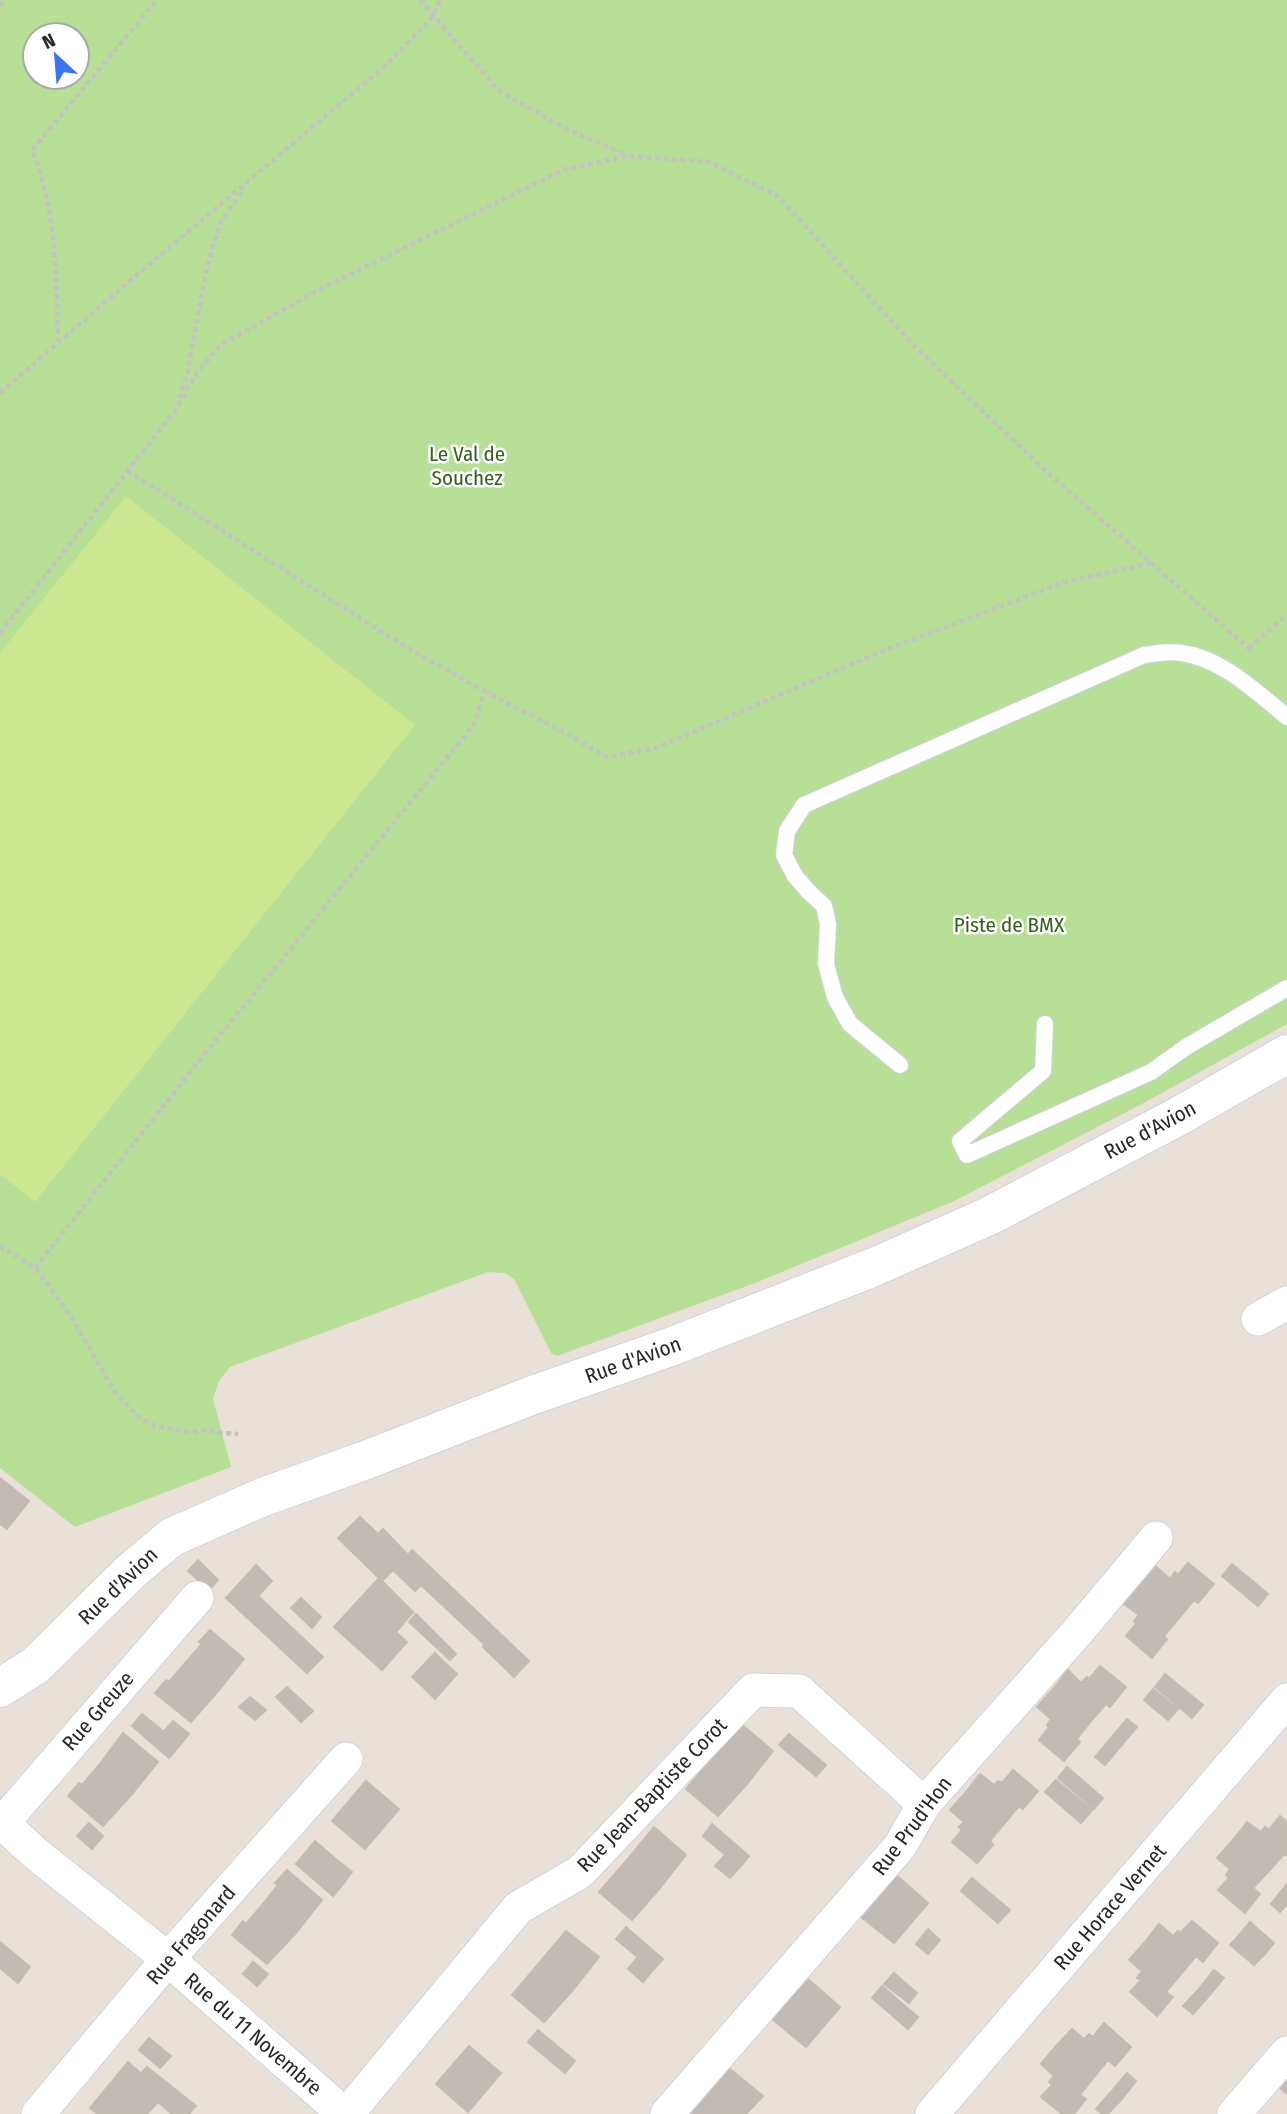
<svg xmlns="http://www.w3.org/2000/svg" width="1287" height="2114" font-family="'Fira Sans Condensed',sans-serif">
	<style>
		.green { fill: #b7df95; fill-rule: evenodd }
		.pitch { fill: #cce790 }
		.building { fill: #c1bab5; stroke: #c4bcb2; stroke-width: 2 }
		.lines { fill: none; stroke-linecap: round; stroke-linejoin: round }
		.lane-casing { stroke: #cdd3e0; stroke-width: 18 }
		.street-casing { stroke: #cdd3e0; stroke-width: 35 }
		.secondary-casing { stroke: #cdd3e0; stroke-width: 40 }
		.path { stroke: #c3c3c3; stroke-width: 4.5; stroke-dasharray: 5 3.5; stroke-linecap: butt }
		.lane { stroke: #fff; stroke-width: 16 }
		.street { stroke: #fff; stroke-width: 33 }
		.secondary { stroke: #fff; stroke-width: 38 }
		.labels { text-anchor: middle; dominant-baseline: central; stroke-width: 5; stroke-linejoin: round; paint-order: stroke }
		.park-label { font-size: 21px; fill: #31601a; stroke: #fff }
		.street-label { font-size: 21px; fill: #272727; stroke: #fff }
	</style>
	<rect width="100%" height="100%" fill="#e9e0d8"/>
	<path class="green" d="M0,0H1287V1024L1140,1105L952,1202L755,1283L557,1356L551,1353L514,1279L505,1273L488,1272L230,1367L219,1381L213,1399L231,1467L75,1527L0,1468ZM35,35H77V77H35Z"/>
	<path class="pitch" d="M126,496L415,725L35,1202L0,1174V653Z"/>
	<path class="building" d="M0,1478L29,1501L7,1529L0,1524Z
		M360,1517L378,1534L383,1529L408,1555L412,1550L529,1661L514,1677L483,1647L484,1644L421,1585L415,1591L393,1570L382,1581L338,1538Z
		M198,1560L218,1580L209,1590L188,1571Z
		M1188,1563L1214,1584L1198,1603L1194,1600L1179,1618L1140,1585L1156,1567L1170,1579L1175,1572L1178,1575Z
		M1232,1564L1268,1594L1258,1606L1222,1576Z
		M256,1565L272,1581L258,1596L323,1657L307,1673L226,1598Z
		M379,1578L413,1612L396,1632L407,1642L382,1670L334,1627Z
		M1140,1585L1179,1618L1164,1636L1167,1639L1152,1658L1126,1636L1136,1624L1134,1621L1139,1615L1124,1604Z
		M301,1598L321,1617L312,1628L291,1608Z
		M416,1614L456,1654L450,1660L409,1622Z
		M210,1630L244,1659L219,1690L186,1662L202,1644L199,1642Z
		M435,1653L445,1663L423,1687L412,1677Z
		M186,1662L219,1690L191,1722L155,1693L166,1680L169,1682Z
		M445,1663L457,1674L435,1699L423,1687Z
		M1100,1666L1126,1687L1110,1707L1106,1704L1091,1721L1053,1689L1068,1670L1081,1683L1087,1677L1089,1679Z
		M1165,1674L1203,1705L1192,1718L1155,1687Z
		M287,1687L313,1711L301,1722L276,1697Z
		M1053,1689L1091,1721L1077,1739L1080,1742L1064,1761L1039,1740L1049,1727L1047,1725L1051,1719L1037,1707Z
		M1153,1689L1178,1709L1168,1720L1144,1700Z
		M250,1697L266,1710L255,1720L239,1707Z
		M142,1714L180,1745L169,1758L132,1726Z
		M1127,1719L1137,1727L1121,1746L1111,1738Z
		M173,1721L189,1734L180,1745L163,1732Z
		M741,1724L773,1751L747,1784L714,1756Z
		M123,1733L158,1762L132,1794L99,1765Z
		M789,1734L826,1765L816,1776L779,1745Z
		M1111,1738L1121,1746L1105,1765L1095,1757Z
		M714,1756L747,1784L718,1816L686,1789Z
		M99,1765L132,1794L103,1826L68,1796L79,1783L82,1785Z
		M1067,1767L1103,1798L1094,1809L1058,1778Z
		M1013,1770L1038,1791L1023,1809L1019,1806L1004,1824L966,1792L980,1774L994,1785L998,1781L1002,1783Z
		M1056,1780L1092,1810L1081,1823L1045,1792Z
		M366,1781L399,1809L365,1849L332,1821Z
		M966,1792L1004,1824L990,1841L993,1845L977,1863L952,1842L962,1830L959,1827L964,1822L950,1810Z
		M1280,1816L1287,1822V1856L1284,1854L1269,1871L1233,1840L1247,1822L1261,1832L1265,1827L1269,1830Z
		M89,1823L103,1836L92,1849L77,1836Z
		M712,1824L749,1856L740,1867L703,1836Z
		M654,1827L686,1855L660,1888L627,1860Z
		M1233,1840L1269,1871L1253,1888L1260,1894L1245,1913L1218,1890L1229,1878L1226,1875L1230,1869L1217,1858Z
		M315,1841L337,1860L328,1871L306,1852Z
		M306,1852L343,1884L333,1896L296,1864Z
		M725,1855L740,1867L730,1878L715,1866Z
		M337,1860L352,1872L343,1884L328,1871Z
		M627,1860L660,1888L632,1920L599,1892Z
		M287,1870L322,1900L296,1933L262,1905L278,1885L275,1883Z
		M895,1874L928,1903L894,1943L860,1916Z
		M972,1878L1010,1910L998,1923L961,1891Z
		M1286,1885L1287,1904L1280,1912L1271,1904Z
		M262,1905L296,1933L267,1964L232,1935L243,1921L246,1924Z
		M1192,1921L1218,1943L1203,1962L1196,1956L1181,1974L1144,1943L1159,1924L1173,1936L1178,1931L1180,1933Z
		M1250,1922L1274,1943L1264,1955L1240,1934Z
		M626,1927L663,1959L653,1970L616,1939Z
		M928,1929L940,1940L928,1954L916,1944Z
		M566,1931L599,1957L573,1990L540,1962Z
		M1240,1934L1264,1955L1254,1965L1230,1945Z
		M0,1942L30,1967L18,1983L0,1968Z
		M1144,1943L1181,1974L1166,1992L1173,1997L1157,2016L1130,1992L1141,1980L1137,1978L1142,1971L1129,1960Z
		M638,1957L653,1970L643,1982L628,1969Z
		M253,1962L268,1974L257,1986L243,1974Z
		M540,1962L573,1990L544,2022L512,1995Z
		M1214,1970L1224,1978L1208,1997L1199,1989Z
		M894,1973L917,1993L909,2003L884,1984Z
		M807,1978L840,2007L806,2047L772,2019Z
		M882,1986L918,2017L908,2029L872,1998Z
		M1199,1989L1208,1997L1193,2014L1183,2006Z
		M1104,2023L1131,2047L1115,2066L1108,2060L1094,2077L1056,2046L1072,2029L1084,2039L1089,2034L1093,2037Z
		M538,2030L575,2061L565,2073L528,2042Z
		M149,2038L171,2056L160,2068L139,2050Z
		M469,2046L501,2073L468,2112L436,2084Z
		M1056,2046L1094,2077L1080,2095L1086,2099L1074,2114H1062L1041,2097L1052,2085L1049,2082L1054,2076L1041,2064Z
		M128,2062L146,2078L152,2071L196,2106L189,2114H172L158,2102L147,2114H144L109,2085Z
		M147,2067L152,2071L146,2078L141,2073Z
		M730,2069L763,2096L746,2114H718L702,2100Z
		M1127,2073L1136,2081L1121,2100L1111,2092Z
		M1287,2080V2094L1280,2088Z
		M109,2085L144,2114H98L90,2108Z
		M1111,2092L1121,2100L1108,2114H1102L1096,2109Z
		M702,2100L718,2114H691Z"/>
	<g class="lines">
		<defs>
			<path id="lane" d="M1045,1024L1043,1071L960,1141L967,1155L1151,1072L1186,1047L1287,988
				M900,1065L850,1024L835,997L826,964L828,924L824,906L808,891L795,876L784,855L787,831L804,805L1144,655C1157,653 1170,651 1182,653C1223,659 1256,692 1287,717"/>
			<path id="street" d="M1258,1319L1287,1303
				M0,1821L35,1853L168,1959L344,2114
				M0,1826L197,1598
				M38,2114L168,1959L346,1759
				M347,2114L518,1908L580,1872L753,1690L799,1691L924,1804
				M667,2114L900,1846L924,1804L1079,1630L1156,1538
				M932,2114L1287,1700
				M1234,2114L1287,2053"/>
			<path id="secondary" d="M0,1688L36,1665L130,1572L172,1537L263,1497L366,1460L533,1395L673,1346L874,1267L989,1216L1179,1116L1287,1054"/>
		</defs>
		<use href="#lane" class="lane-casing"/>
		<use href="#street" class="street-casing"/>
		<use href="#secondary" class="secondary-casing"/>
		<path class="path" d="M420,0L498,90L565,128L628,156
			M0,6L4,0
			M58,342C56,277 57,210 32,150L157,0
			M0,393L126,284L385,66L433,17L440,0
			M179,398L187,375L206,271L220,224L244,188
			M0,633L175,411L197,372L222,344L328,285L566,169L629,156L709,162L778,196L915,347L1047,472L1252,651
			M1248,648L1287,615
			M484,691L564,732L606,757L656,748L880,652L1062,583L1151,563
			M0,1246L35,1268L49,1286L72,1318L116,1394L140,1418L155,1426L190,1432L208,1430L220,1433L238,1434
			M35,1268L207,1051L472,727L476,719L484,691L401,644L128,471"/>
		<use href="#lane" class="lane"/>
		<use href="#street" class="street"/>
		<use href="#secondary" class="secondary"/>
	</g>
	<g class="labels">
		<g class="park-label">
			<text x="467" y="454">Le Val de<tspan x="467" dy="24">Souchez</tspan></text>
			<text x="1009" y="925">Piste de BMX</text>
		</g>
		<g class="street-label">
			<text transform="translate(1150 1130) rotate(-28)">Rue d'Avion</text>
			<text transform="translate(633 1360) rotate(-20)">Rue d'Avion</text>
			<text transform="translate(118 1586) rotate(-44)">Rue d'Avion</text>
			<text transform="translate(98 1711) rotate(-49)">Rue Greuze</text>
			<text transform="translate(652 1795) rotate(-46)">Rue Jean-Baptiste Corot</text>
			<text transform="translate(912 1826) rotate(-53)">Rue Prud'Hon</text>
			<text transform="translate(1110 1907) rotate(-49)">Rue Horace Vernet</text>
			<text transform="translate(191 1935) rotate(-49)">Rue Fragonard</text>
			<text transform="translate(253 2034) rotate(41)">Rue du 11 Novembre</text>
		</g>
	</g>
	<g transform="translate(56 56) rotate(334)"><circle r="33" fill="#ffffff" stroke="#a9a9a9" stroke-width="2"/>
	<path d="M0-5L12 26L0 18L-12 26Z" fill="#3a73f4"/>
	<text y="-10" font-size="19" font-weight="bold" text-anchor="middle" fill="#272727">N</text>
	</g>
</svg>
